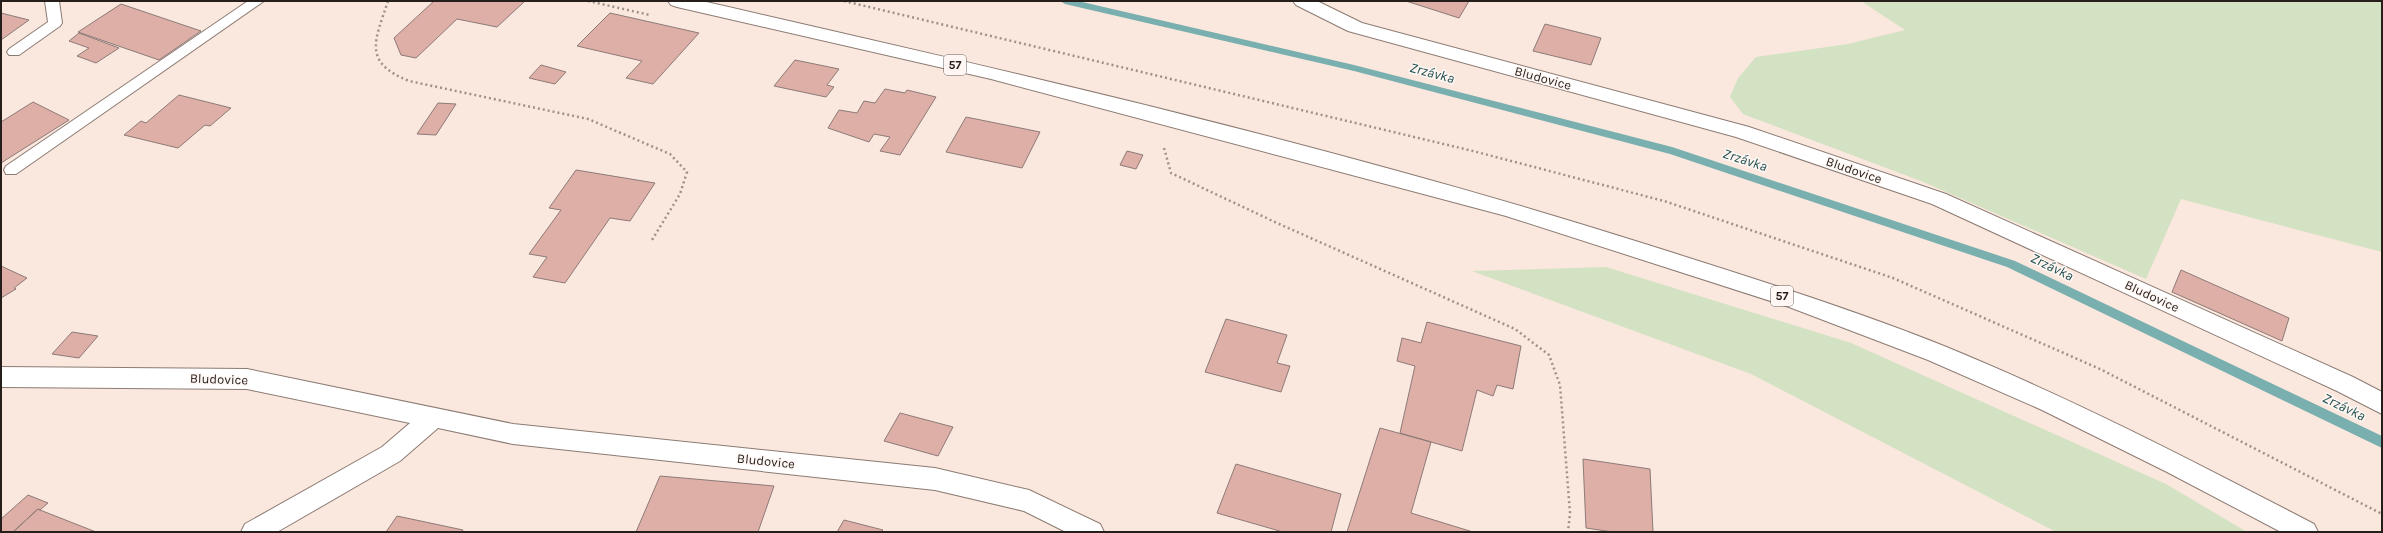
<svg xmlns="http://www.w3.org/2000/svg" width="2383" height="533" font-family="Karla,sans-serif">
	<style>
		.green { fill: #d3e2c2 }
		.lines { fill: none; stroke-linecap: round; stroke-linejoin: round }
		.stream { fill: #79afae; fill-rule: evenodd }
		.building { fill: #deafa7; stroke: #8d7a77 }
		.service-casing { stroke: #8c7b73; stroke-width: 2 }
		.minor-casing { stroke: #8c7b73; stroke-width: 2 }
		.primary-casing { stroke: #8c7b73; stroke-width: 2 }
		.path { stroke: #9f918a; stroke-width: 2.5; stroke-dasharray: 2 3; stroke-linecap: butt }
		.service { fill: #fff; fill-rule: evenodd }
		.minor { fill: #fff; fill-rule: evenodd }
		.primary { fill: #fff; fill-rule: evenodd }
		.labels { text-anchor: middle; dominant-baseline: central; stroke-width: 3; stroke-linejoin: round; paint-order: stroke }
		.shield { fill: #fff7f3; stroke: #665f5c; stroke-width: 1 }
		.shield-label { font-size: 12px; font-weight: bold; fill: #251e1b }
		.street-label { font-size: 13px; fill: #251e1b; stroke: #fff7f3 }
		.water-label { font-size: 14px; font-style: italic; fill: #205050; stroke: #fff7f3 }
	</style>
	<rect width="100%" height="100%" fill="#fae7de"/>
	<path class="green" d="M1861,1H2382V252L2181,199L2146,279L1921,181L1743,114L1730,97L1738,78L1756,57L1848,44L1905,30Z
		M1606,267L1851,343L2166,484L2247,532H2056L1751,374L1472,271Z"/>
	<g class="lines">
		<path class="stream" d="M1060,1H1078L1354,65L1672,147L2015,261L2382,436V448L2007,267L1670,154L1354,71L1065,4Z"/>
	</g>
	<path class="building" d="M434,1H525L497,27L457,19L416,58L401,55L394,38Z
		M1406,1H1469L1459,18Z
		M121,4L201,31L159,60L78,32Z
		M1,13L29,20L1,40Z
		M610,13L699,33L653,84L626,78L642,61L577,46Z
		M1545,24L1601,38L1591,65L1533,51Z
		M79,33L119,48L96,63L77,56L89,48L69,41Z
		M795,60L839,69L827,85L834,87L826,97L774,86Z
		M541,65L566,72L555,84L529,78Z
		M885,89L905,93L907,90L936,97L900,155L880,151L890,137L874,134L869,142L828,128L839,110L857,113L864,101L875,103Z
		M179,95L231,108L210,126L205,125L178,148L124,135L141,121L146,123Z
		M33,102L69,120L1,163V122Z
		M438,103L456,104L436,135L417,134Z
		M966,117L1040,132L1022,168L946,152Z
		M1127,151L1143,155L1136,169L1120,165Z
		M576,170L655,183L630,221L610,218L565,283L533,277L547,257L529,254L561,210L549,208Z
		M1,266L27,278L14,288L16,289L1,298Z
		M2181,270L2289,318L2282,341L2172,292Z
		M1226,319L1287,335L1277,363L1290,366L1281,392L1205,372Z
		M1427,322L1521,346L1513,389L1497,385L1493,396L1477,390L1462,451L1400,433L1415,366L1397,361L1402,338L1421,343Z
		M72,332L98,336L79,358L52,354Z
		M900,413L953,427L938,456L884,441Z
		M1380,428L1431,442L1411,513L1473,532H1347Z
		M1583,459L1650,469L1653,532H1613L1586,528Z
		M1236,464L1341,494L1331,532H1283L1217,513Z
		M660,476L774,486L758,532H636Z
		M28,495L48,503L40,510L38,509L13,532H1V519Z
		M38,509L40,510L96,532H13Z
		M397,516L463,530L462,532H386Z
		M844,520L883,530L881,532H837Z"/>
	<g class="lines">
		<defs>
			<path id="service" d="M45,1H59L62,23L60,26L19,55H9L7,52L9,49L48,22Z
				M248,1H264L16,174H6L4,170L6,166Z"/>
			<path id="minor" d="M1293,1H1317L1362,23L1749,127L1946,194L2353,377L2382,392V414L2337,391L1932,204L1736,137L1348,31L1296,5Z
				M1,367L247,369L513,424L935,468L1029,490L1100,524L1104,532H1066L1024,511L935,490L513,444L438,428L400,461L277,532H241L245,524L382,447L410,423L247,389L1,387Z"/>
			<path id="primary" d="M668,1H702C1018,73 1336,146 1645,244C1746,276 1846,307 1944,346C2071,398 2193,461 2314,524L2318,532H2281L2167,472L2042,410L1928,360L1789,307L1506,216L991,79L677,7L671,5Z"/>
		</defs>
		<use href="#service" class="service-casing"/>
		<use href="#minor" class="minor-casing"/>
		<use href="#primary" class="primary-casing"/>
		<path class="path" d="M388,1C375,41 362,62 409,81L588,119L670,154L687,172L680,194L652,240
			M588,1L650,15
			M844,1L1473,151L1664,201L1893,278L2100,369L2382,514
			M1164,148L1171,173L1277,223L1515,329L1549,355L1560,385L1570,513L1568,532"/>
		<use href="#service" class="service"/>
		<use href="#minor" class="minor"/>
		<use href="#primary" class="primary"/>
	</g>
	<g class="labels">
		<g class="shield">
			<rect x="944" y="55" width="22" height="20" rx="3"/>
			<rect x="1771" y="286" width="22" height="20" rx="3"/>
		</g>
		<g class="shield-label">
			<text x="955" y="65">57</text>
			<text x="1782" y="296">57</text>
		</g>
		<g class="street-label">
			<text transform="translate(1543 78) rotate(15)">Bludovice</text>
			<text transform="translate(1854 170) rotate(19)">Bludovice</text>
			<text transform="translate(2152 296) rotate(25)">Bludovice</text>
			<text transform="translate(219 379) rotate(2)">Bludovice</text>
			<text transform="translate(766 461) rotate(6)">Bludovice</text>
		</g>
		<g class="water-label">
			<text transform="translate(1432 73) rotate(15)">Zrzávka</text>
			<text transform="translate(1745 160) rotate(18)">Zrzávka</text>
			<text transform="translate(2052 267) rotate(26)">Zrzávka</text>
			<text transform="translate(2344 407) rotate(26)">Zrzávka</text>
		</g>
	</g>
	<rect width="2383" height="533" fill="none" stroke="#251e1b" stroke-width="4"/>
</svg>
